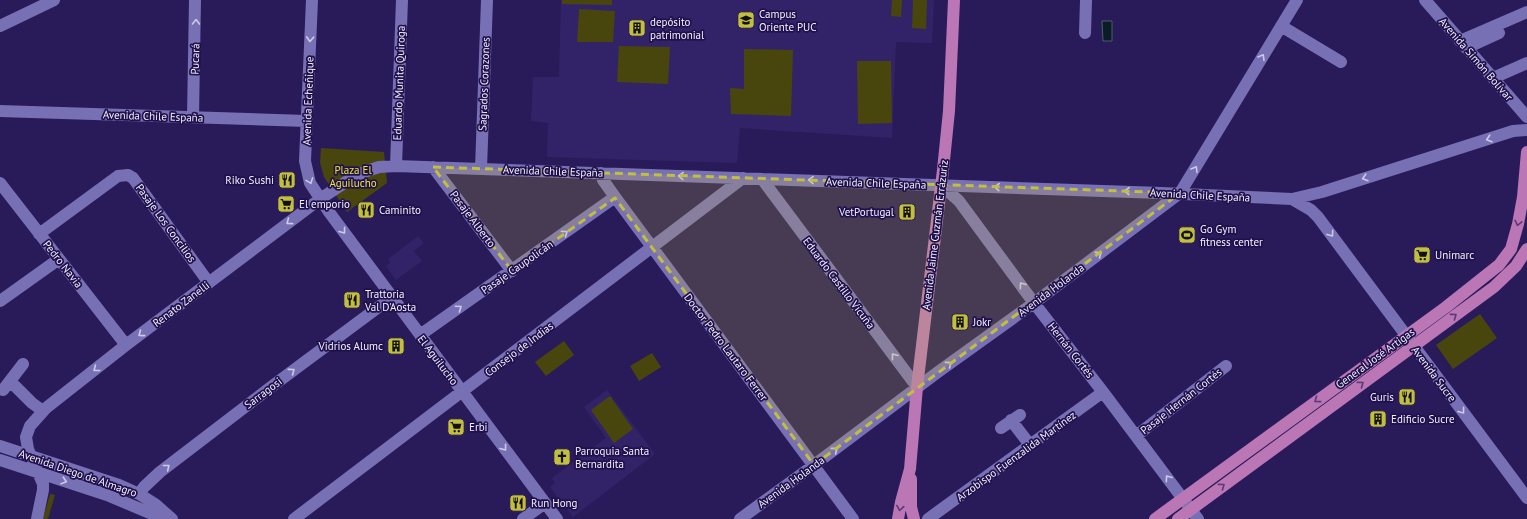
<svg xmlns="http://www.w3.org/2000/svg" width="1527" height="519" font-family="'PT Sans',sans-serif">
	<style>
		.built { fill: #322369 }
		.green { fill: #48460c }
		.water { fill: #0a1d26; stroke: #4f5d65 }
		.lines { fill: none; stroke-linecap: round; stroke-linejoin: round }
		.minor { stroke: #7870b5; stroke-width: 12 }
		.major { stroke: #bb76b5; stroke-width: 12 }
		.oneway { stroke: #cdcae5 }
		.oneway2 { stroke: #5e3977 }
		.marked { fill: #c1be40; fill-opacity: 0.2; stroke: #c1be40; stroke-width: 3; stroke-dasharray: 8 5; stroke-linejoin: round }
		.labels { text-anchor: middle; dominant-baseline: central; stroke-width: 3.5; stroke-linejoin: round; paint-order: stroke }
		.poi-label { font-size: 11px; fill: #f1f1f9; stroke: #20104d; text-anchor: start }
		.street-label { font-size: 11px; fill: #f1f1f9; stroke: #20104d }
		.park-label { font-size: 11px; fill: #ede837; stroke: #20104d }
	</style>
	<rect width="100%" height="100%" fill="#291b59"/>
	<path class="built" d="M561,0H934L932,43L896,42L892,138L740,128L737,163L547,157L548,123L531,121L533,77H559Z
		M418,236L424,243L414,251L422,261L396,280L386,266L390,263L388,259Z
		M607,390L655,454L573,517L550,487L555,483L552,478L606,438L584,407Z"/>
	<path class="green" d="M562,0H612V5L562,4Z
		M892,0H902L901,17L891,16Z
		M913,0H927L926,29L912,28Z
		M579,9L615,11L613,42H577Z
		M619,46L670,47L668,84L617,82Z
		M744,49L793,50L791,116L731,114L730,88L744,89Z
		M857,61H891L892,123L858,124Z
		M321,148L384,152L387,183L347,212L324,177L320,163Z
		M1480,314L1497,338L1453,369L1436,345Z
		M564,341L574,355L546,376L535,362Z
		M652,353L661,367L639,381L630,366Z
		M610,396L633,429L614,443L591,410Z
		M50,494L55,495L48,519H43Z"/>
	<path class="water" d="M1102,21H1112V41H1103Z"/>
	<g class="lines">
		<path class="minor" d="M312,0L305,161L310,183L329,212L557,519
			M1425,0L1527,117
			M0,26L54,0
			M1281,26L1341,62
			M1085,33L1086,0
			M1460,41L1527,12
			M1466,48L1499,33
			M1493,78L1527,63
			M0,111L306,121
			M193,117L195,0
			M396,166L402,0
			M433,167L512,271
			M481,169L487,0
			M601,173L603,180L615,197L853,519
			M762,179L917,387
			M0,183L126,345
			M941,185L959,201L1034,303L1103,392L1198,519
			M1292,199L1311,210L1318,217L1527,498
			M39,234L118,176L128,175L133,178L209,283
			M0,301L59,259
			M420,335L615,197
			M10,381L32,403L43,411
			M3,390L23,364
			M1011,420L1030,445
			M1001,428L1020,415
			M1136,436L1226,366
			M0,446L119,485L139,494L155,504L172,519
			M0,460L107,495L164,519
			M139,494L144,487L160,472L271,387L392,297
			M37,519L43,490V484L28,449L26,437L30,426L46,408L126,345L320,199L352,178L364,172L379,167L396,166L1161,193L1292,199L1322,192L1513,131L1527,130
			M294,519L743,178
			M523,519L545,503
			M740,519L814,465L938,372L1034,303L1180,193L1297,0
			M928,519L1103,392"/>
		<path class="major" d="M911,479V507L914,519
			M898,519L901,502L910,469L917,387L943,170L949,111L954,0
			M1155,519L1446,307L1499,265L1511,249L1518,224L1523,197L1527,152
			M1178,519L1494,287L1516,266L1527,249"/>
	</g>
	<defs><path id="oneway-chevron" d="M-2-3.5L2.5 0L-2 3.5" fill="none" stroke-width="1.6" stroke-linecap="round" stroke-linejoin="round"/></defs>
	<g class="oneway">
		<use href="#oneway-chevron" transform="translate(196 22) rotate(-89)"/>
		<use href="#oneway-chevron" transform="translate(310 39) rotate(93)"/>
		<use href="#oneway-chevron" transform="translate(1262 57) rotate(-59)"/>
		<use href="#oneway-chevron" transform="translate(1489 139) rotate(162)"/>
		<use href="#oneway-chevron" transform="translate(1195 169) rotate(-59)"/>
		<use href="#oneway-chevron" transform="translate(681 176) rotate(-178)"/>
		<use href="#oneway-chevron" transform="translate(1365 178) rotate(162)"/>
		<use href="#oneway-chevron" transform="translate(811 180) rotate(-178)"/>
		<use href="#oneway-chevron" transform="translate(310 181) rotate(69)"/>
		<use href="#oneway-chevron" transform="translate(997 187) rotate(-178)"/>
		<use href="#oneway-chevron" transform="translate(1127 191) rotate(-178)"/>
		<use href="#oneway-chevron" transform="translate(289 222) rotate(143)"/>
		<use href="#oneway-chevron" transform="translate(343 231) rotate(53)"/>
		<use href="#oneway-chevron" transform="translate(565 233) rotate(-36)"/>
		<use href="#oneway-chevron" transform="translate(1331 234) rotate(54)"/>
		<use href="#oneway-chevron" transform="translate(1099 254) rotate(-37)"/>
		<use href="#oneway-chevron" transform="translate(1022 285) rotate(-126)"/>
		<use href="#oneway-chevron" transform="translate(459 308) rotate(-35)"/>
		<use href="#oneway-chevron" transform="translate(141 334) rotate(143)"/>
		<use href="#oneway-chevron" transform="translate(894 356) rotate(-127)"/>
		<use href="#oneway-chevron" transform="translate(949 364) rotate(-36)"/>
		<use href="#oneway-chevron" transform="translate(96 369) rotate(142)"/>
		<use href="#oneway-chevron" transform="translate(292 371) rotate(-37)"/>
		<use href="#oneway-chevron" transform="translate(1462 411) rotate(53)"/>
		<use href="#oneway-chevron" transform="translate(504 448) rotate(53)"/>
		<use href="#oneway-chevron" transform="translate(835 450) rotate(-37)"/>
		<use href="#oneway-chevron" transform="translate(167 467) rotate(-38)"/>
		<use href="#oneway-chevron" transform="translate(1168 478) rotate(-126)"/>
		<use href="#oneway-chevron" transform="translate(64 481) rotate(18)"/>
	</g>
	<g class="oneway2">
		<use href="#oneway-chevron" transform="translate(1518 223) rotate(103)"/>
		<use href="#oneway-chevron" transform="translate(1454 316) rotate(-36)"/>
		<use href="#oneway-chevron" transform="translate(1361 384) rotate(-36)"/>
		<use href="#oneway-chevron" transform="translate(1317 400) rotate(144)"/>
		<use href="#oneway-chevron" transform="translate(1222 486) rotate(-36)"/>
		<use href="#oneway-chevron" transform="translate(900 508) rotate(99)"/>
	</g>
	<path class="marked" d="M433,167L1180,193L814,465L615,198L512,271Z"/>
	<defs>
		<symbol id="university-square" viewBox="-11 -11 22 22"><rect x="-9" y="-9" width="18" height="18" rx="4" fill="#c1be40" stroke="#20104d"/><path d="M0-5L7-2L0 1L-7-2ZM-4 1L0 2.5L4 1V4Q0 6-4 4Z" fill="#111"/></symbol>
		<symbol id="building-square" viewBox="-11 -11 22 22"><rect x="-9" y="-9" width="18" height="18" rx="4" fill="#c1be40" stroke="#20104d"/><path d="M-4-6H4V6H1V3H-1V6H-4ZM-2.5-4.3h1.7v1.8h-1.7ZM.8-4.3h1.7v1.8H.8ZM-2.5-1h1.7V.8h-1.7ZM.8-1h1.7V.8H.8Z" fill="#111"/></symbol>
		<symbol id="restaurant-square" viewBox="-11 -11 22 22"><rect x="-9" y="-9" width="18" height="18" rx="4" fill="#c1be40" stroke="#20104d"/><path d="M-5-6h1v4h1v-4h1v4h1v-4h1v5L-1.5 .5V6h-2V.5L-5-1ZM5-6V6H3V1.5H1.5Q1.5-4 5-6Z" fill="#111"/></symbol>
		<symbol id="supermarket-square" viewBox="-11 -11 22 22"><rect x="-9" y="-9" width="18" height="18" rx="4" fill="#c1be40" stroke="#20104d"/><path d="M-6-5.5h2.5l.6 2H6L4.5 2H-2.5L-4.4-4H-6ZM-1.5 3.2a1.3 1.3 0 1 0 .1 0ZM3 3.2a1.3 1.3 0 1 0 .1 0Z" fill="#111"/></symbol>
		<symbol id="stadium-square" viewBox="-11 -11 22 22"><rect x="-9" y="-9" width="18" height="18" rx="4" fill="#c1be40" stroke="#20104d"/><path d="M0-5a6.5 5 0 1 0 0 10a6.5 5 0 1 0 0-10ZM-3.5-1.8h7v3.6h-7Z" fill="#111"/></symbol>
		<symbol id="church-square" viewBox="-11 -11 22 22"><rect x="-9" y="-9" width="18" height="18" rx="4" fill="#c1be40" stroke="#20104d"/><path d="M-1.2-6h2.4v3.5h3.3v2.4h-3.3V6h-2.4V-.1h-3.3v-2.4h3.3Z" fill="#111"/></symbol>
	</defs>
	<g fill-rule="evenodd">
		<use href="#university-square" x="736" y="10" width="20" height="20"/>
		<use href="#building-square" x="627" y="18" width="20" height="20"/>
		<use href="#restaurant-square" x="277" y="170" width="20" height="20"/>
		<use href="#supermarket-square" x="276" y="194" width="20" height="20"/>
		<use href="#restaurant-square" x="356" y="200" width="20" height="20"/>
		<use href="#building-square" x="897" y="202" width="20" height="20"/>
		<use href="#stadium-square" x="1177" y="225" width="20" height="20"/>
		<use href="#supermarket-square" x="1412" y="245" width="20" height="20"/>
		<use href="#restaurant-square" x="342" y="290" width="20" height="20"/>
		<use href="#building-square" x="950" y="312" width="20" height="20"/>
		<use href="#building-square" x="386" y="336" width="20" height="20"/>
		<use href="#restaurant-square" x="1397" y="387" width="20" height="20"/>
		<use href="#building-square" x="1368" y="409" width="20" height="20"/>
		<use href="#supermarket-square" x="446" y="417" width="20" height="20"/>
		<use href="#church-square" x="552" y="447" width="20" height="20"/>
		<use href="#restaurant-square" x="508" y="493" width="20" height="20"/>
	</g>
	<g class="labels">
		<g class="poi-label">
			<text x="759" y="14">Campus<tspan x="759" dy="13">Oriente PUC</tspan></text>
			<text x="650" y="22">depósito<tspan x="650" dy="13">patrimonial</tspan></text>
			<text x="274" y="180" text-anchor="end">Riko Sushi</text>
			<text x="299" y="204">El emporio</text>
			<text x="379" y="210">Caminito</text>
			<text x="894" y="212" text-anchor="end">VetPortugal</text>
			<text x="1200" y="229">Go Gym<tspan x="1200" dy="13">fitness center</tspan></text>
			<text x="1435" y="255">Unimarc</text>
			<text x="365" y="294">Trattoria<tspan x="365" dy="13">Val D'Aosta</tspan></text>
			<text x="973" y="322">Jokr</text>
			<text x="383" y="346" text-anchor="end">Vidrios Alumc</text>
			<text x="1394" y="397" text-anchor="end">Guris</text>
			<text x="1391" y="419">Edificio Sucre</text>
			<text x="469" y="427">Erbi</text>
			<text x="575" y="451">Parroquia Santa<tspan x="575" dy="13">Bernardita</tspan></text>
			<text x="531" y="503">Run Hong</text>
		</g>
		<g class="street-label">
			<text transform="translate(195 59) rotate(-88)">Pucará</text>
			<text transform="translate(1476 59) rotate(49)">Avenida Simón Bolívar</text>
			<text transform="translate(399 83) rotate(-88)">Eduardo Munita Quiroga</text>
			<text transform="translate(484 84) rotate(-88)">Sagrados Corazones</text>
			<text transform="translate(308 101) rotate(-88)">Avenida Echeñique</text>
			<text transform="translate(153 116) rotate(2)">Avenida Chile España</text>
			<text transform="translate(553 171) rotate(2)">Avenida Chile España</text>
			<text transform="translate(876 183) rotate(2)">Avenida Chile España</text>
			<text transform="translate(1200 195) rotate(3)">Avenida Chile España</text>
			<text transform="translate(473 219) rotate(53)">Pasaje Alberto</text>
			<text transform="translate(166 223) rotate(54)">Pasaje Los Concilios</text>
			<text transform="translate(935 235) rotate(-83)">Avenida Jaime Guzmán Errázuriz</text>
			<text transform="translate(63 264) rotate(52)">Pedro Navia</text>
			<text transform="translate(517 267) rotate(-35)">Pasaje Caupolicán</text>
			<text transform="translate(839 283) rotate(53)">Eduardo Castillo Vicuña</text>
			<text transform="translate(1051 290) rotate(-37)">Avenida Holanda</text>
			<text transform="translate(181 304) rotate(-37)">Renato Zanelli</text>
			<text transform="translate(726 347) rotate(53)">Doctor Pedro Lautaro Ferrer</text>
			<text transform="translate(519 349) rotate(-37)">Consejo de Indias</text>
			<text transform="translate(1071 350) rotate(52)">Hernán Cortés</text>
			<text transform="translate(1375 358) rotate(-36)">General José Artigas</text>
			<text transform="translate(438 360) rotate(53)">El Aguilucho</text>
			<text transform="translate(1434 374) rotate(53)">Avenida Sucre</text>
			<text transform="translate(263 393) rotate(-37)">Sarragosi</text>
			<text transform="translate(1181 401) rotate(-38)">Pasaje Hernán Cortés</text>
			<text transform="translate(1016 456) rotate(-36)">Arzobispo Fuenzalida Martínez</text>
			<text transform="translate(78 473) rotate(19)">Avenida Diego de Almagro</text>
			<text transform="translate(791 482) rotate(-36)">Avenida Holanda</text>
		</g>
		<g class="park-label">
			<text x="353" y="170">Plaza El<tspan x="353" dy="13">Aguilucho</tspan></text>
		</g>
	</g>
</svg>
